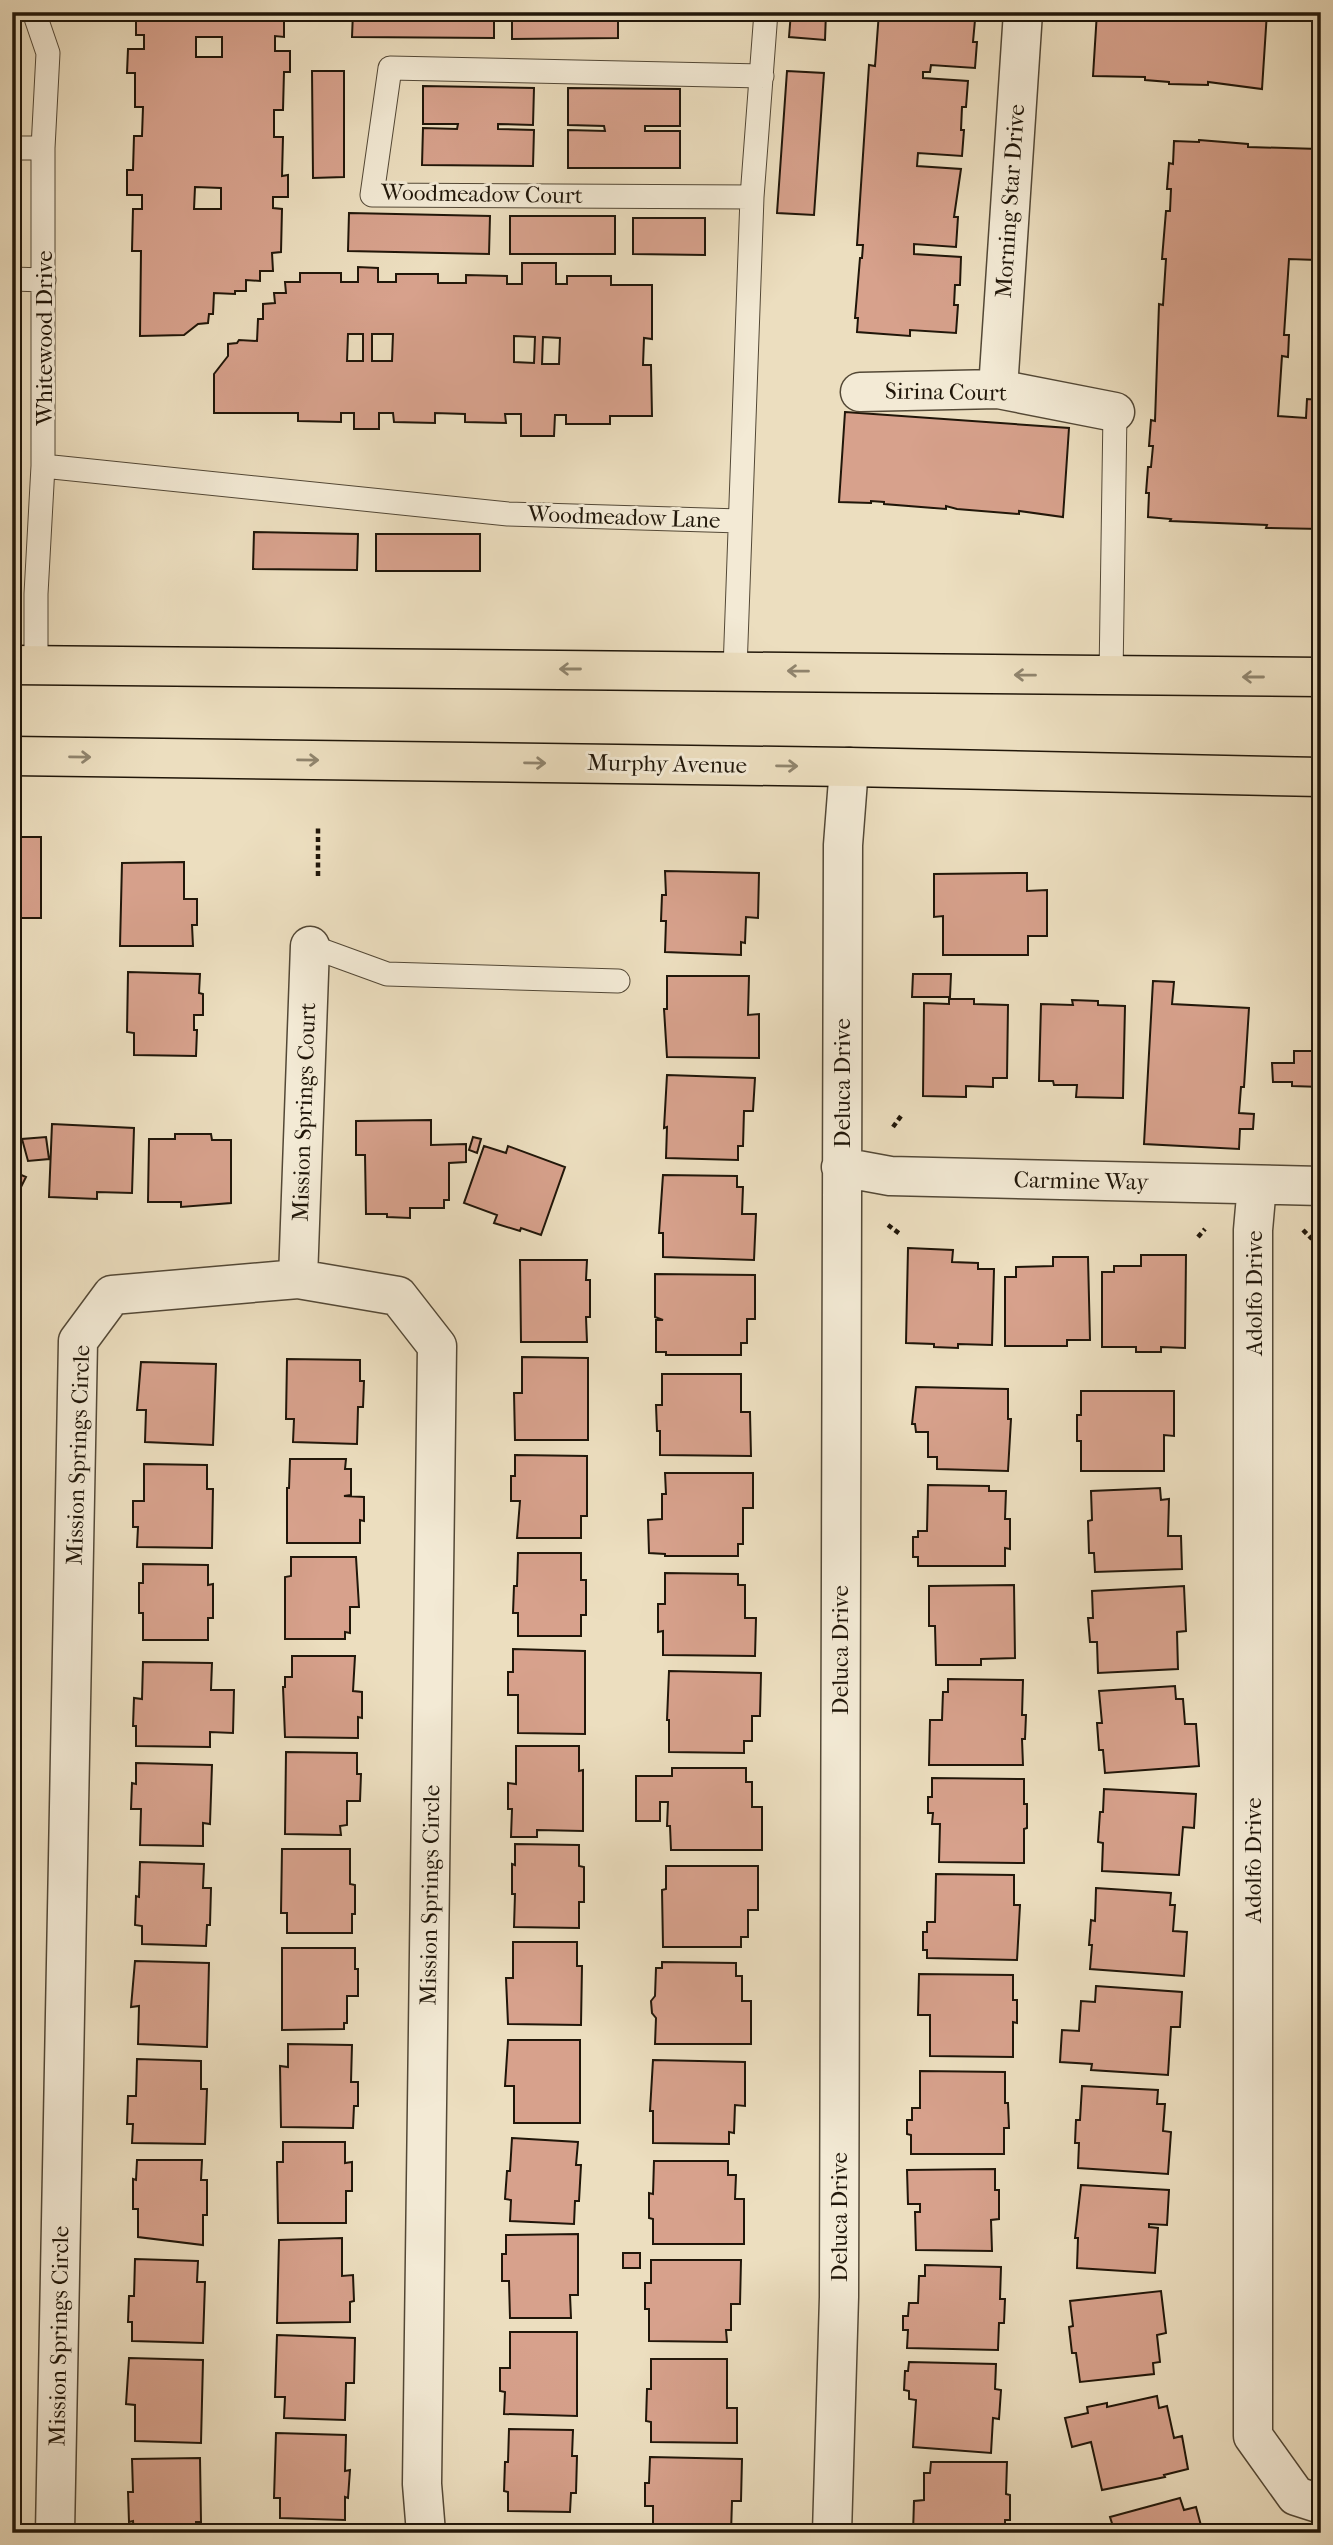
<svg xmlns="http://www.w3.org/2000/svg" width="1333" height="2545" font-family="'IM FELL French Canon',serif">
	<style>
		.building { fill: #d7a18c; stroke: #201609; stroke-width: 2; fill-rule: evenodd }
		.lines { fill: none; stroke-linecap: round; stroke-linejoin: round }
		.service-casing { stroke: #534836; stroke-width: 25 }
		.minor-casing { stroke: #534836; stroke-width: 41 }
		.primary-casing { stroke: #201609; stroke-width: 41 }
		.path { stroke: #201609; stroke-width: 4.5; stroke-dasharray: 5 3.5; stroke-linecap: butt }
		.service { stroke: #f3ead5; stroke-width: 23 }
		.minor { stroke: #f3ead5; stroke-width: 38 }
		.primary { stroke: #ecdebf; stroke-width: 38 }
		.oneway { stroke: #90846d }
		.labels { text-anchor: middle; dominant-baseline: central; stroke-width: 6; stroke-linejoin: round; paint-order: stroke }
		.street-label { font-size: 23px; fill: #201609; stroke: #f3ead5 }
	</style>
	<rect width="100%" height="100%" fill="#ecdebf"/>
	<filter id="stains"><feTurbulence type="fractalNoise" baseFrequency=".00286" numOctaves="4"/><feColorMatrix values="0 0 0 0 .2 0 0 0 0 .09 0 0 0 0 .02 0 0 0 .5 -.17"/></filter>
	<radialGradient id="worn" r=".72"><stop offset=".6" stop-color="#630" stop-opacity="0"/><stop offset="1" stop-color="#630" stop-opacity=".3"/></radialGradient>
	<path class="building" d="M136,12H284V37L275,36V51H290V72H284L283,110H274V137H283L282,176L288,175V197H273V208L282,209L281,252L272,253L273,271H260V281L246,280V291H235V294L214,293L213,314H209L208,323L198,324L184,335L140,336L141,251H132L133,209H142V195H127V170H133L134,136H142L143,107H135V73H127L128,49H144V35H136ZM196,37H222V57H196ZM195,187L221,188V209H194Z
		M353,12H494V38L352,37Z
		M512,12H618V38L512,39Z
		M791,12H826L825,40L789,37Z
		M879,12H979V20H975L973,42H977L975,68L931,65L930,72H923V78L968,81L966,107H962L961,130H964L962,156L918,153L917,166L961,169L954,217H958L956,247L914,244V254L961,257L960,285H955L954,305H958L956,333L910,330V336L857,332L858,318H855L860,258H862L863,245H857L869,65L875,66Z
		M1097,12H1267L1262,89L1208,82V85L1169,84V82L1145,80V77L1093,76Z
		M1321,18V97L1316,96Z
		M312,71H344V177L313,178Z
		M787,71L824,73L814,215L777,213Z
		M423,86L534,88L533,125L498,124V129L534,130L533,166L422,165L423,128L457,129L458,124H423Z
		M568,88L680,89V126H645V131H680V168H568V130L605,131L604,126L568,125Z
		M1199,140L1248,144V147L1319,149L1321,151V281H1315L1317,260L1289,259L1284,335H1289L1288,357L1282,356L1278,416L1306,418L1307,399L1321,400V529L1266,528L1267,525L1170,521L1171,519L1148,517L1149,493H1146L1148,467H1151L1153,446H1149L1151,420L1155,421L1159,304L1163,305L1166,259H1162L1166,211H1170L1171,189H1167L1169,163L1173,164L1174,141L1199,142Z
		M349,213L490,216L489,254L348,251Z
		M510,216H615V254H510Z
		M633,218H705V255L633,254Z
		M522,263H556V284H567V276H611V285H652V339L644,338L643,365H651L652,416H610V424H566V415H555L554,436H521V414H505L506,423L465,422V414L435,413V423L394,422L393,413H379V429H354V413H341V422L298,421V413H214V374L228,356V344L237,343L239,340L257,341L258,319H263V304L275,303L274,293H286L285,282H300V273H341V282H358V267L378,268V282H396V274H438V283H466V275L507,276V284H522ZM348,334H363V361H347ZM372,334H393L392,361H372ZM514,336L535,337L534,363L514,362ZM543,337L560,338L559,364H542Z
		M845,412L1069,428L1063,517L1019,511V514L957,509L946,506V509L884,504V502L871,501V503L839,502Z
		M254,532L358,534L357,570L253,569Z
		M376,534H480V571H376Z
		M12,837H41V918H12Z
		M184,862V899H197V925H192L193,946H120L122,863Z
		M665,871L759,873L758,918L746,917L745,943L741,942V955L665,952L666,921H661L662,895H666Z
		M1027,873V891L1047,890V936H1028V955H943V916L934,917V874Z
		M128,972L200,974L199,993L203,994V1015H194V1030H197L196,1056L134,1055V1033L127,1032Z
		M913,974H951L950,997H912Z
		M667,976H749L748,1015L759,1014V1058L667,1057L664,1009H667Z
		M1153,981L1174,982L1172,1004L1249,1008L1244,1087H1241L1239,1113L1254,1114L1253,1129H1240L1239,1149L1144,1144Z
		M949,999H974V1004L1008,1005L1007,1078H993V1087L966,1086V1097L923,1096L924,1003L949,1004Z
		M1072,1000L1098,1001V1005L1125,1006L1123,1098L1076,1097L1077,1085H1054L1053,1081H1039L1041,1004L1073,1005Z
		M1318,1032H1321V1087L1292,1086V1082H1273L1272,1063H1294V1051H1317Z
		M667,1075L755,1078L753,1111H744L743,1146H738V1160L666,1158L667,1127L664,1128Z
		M431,1120V1145L466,1144V1162L449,1163V1200H444V1208H410V1218L387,1217V1214H366L365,1155H356V1121Z
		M52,1124L134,1128L132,1193L97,1192V1199L49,1197Z
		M175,1134H211L212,1140H231V1203L181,1207V1202H148L149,1139H175Z
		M46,1137L49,1159L28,1161L22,1139Z
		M473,1137L481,1139L477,1153L469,1150Z
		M484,1146L506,1153L508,1146L565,1167L541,1235L521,1228L520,1231L494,1223L497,1215L464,1203Z
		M12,1171L26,1177L16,1197L19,1198L12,1211Z
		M663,1175L737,1176V1187H743L742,1214H756L754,1260L663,1257V1233H659Z
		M908,1248L953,1250L952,1262L978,1263V1269H994L992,1345L958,1344V1348L934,1347V1344L906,1343Z
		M1141,1255H1186L1185,1348L1161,1347V1352H1136V1347H1102V1272H1114V1266H1141Z
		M1053,1257H1088L1090,1340H1067V1346H1005V1277H1016V1267L1053,1266Z
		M1321,1258V1339H1312L1313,1315H1318Z
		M520,1260H587L586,1280H590V1317H586L587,1342H521Z
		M655,1274L755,1275V1319H747V1343H741V1355H666V1352H656V1320H663L655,1317Z
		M522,1357L588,1358V1440H515L514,1393H522Z
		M287,1359L360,1360V1381H364L363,1407H358L357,1444L293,1442L294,1419H286Z
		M141,1362L216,1364L213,1445L145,1442L146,1410H137Z
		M662,1374H741V1412H750L751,1456L660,1455V1431H657L656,1405H662Z
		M916,1387L1008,1389V1419H1011L1008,1471L937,1469V1457H928V1432H916L915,1424H912Z
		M1081,1391H1174V1436L1164,1435V1471H1081V1441H1077V1415H1081Z
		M515,1455L587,1456V1516H581V1538H517L520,1501H511V1476H515Z
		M290,1459H346L345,1469H351V1495L344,1496L364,1497V1521L360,1520V1543H287V1488H289Z
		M144,1464L207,1465V1489H213L212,1548L137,1547L138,1527H133V1501H144Z
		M665,1473H753V1508H743V1544H738V1556H665V1554L649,1553L648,1520L662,1519V1494H666Z
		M928,1485L989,1486V1491H1006L1005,1519H1010V1549L1005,1548V1566H918V1557H913V1537H918V1531H927Z
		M1160,1488L1161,1500L1169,1499L1168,1536H1181L1182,1569L1095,1572L1094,1553H1089L1088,1521L1092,1520L1091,1491Z
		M518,1553H581V1580H586V1615H581V1636H518V1613H513L514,1586H517Z
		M291,1557H356L359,1607H350V1633L345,1632V1639H285V1577L291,1576Z
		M143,1564L208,1565V1585L213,1584V1618H208V1640H143V1613H139V1583H143Z
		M665,1573L738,1574V1585H745V1618H756L755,1656L663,1655V1631L658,1632V1604H665Z
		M1014,1585L1015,1658L981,1659V1665H936L935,1626H929V1586Z
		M1184,1586L1186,1631L1177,1632L1178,1669L1098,1673L1097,1642H1090L1088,1618H1093L1092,1591Z
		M513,1649L585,1651V1734L518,1733V1695H508V1672H513Z
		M292,1656H355L353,1691L362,1692V1718L358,1717V1738L285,1737L283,1687H285V1677H292Z
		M143,1662L212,1663L211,1690H234L233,1733L210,1732V1747L136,1746V1726H133L134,1698L142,1699Z
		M669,1671L761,1673L760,1716H752V1741H744V1753L669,1752V1720H667Z
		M948,1679L1023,1680L1022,1715H1026L1025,1739H1022L1023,1765H929L930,1720H942L943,1692H948Z
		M1175,1686L1176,1699H1183L1185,1724H1196L1199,1766L1105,1773L1103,1750H1099L1097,1723H1102L1099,1691Z
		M516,1746H579V1771L583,1770V1831L537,1830V1837H511L512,1809H508V1783L516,1784Z
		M286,1752L357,1753V1774H361L360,1801H347V1825L340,1826L341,1835L285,1834Z
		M136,1763L212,1765L210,1824L203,1823V1846L140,1845L141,1809H131L132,1783L136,1784Z
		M672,1768H746V1782H752V1807H762V1850H671L670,1826H667L668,1802H660V1821H636V1776H672Z
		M932,1778L1024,1779V1804H1027V1828L1024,1829V1863L939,1862L940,1824H932L933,1813H928V1797H932Z
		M1104,1789L1196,1794L1194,1828L1183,1827L1179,1875L1102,1871L1103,1843L1098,1842L1100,1812H1103Z
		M515,1844L579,1845V1866L584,1867V1902H579V1928L514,1927L515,1894H512V1864L515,1865Z
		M282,1849H350V1884L355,1885V1914H352V1933H287V1913H281Z
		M140,1862L204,1864L203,1888H211L210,1925H207L206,1946L142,1944V1926L135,1925L136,1896L139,1897Z
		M666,1866H758V1910H748V1937H741V1947H663L662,1890L666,1889Z
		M936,1874L1014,1875V1905H1020L1017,1960L927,1958V1950H923V1932H927V1922H935Z
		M1096,1888L1171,1893L1170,1905H1175L1173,1931L1187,1932L1184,1976L1090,1969L1092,1945H1089L1091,1920L1095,1921Z
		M513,1942H577V1966H582L581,2025L508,2024L506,1978H513Z
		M282,1948H355V1969H358V1996H347V2023H344V2029L282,2030Z
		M135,1961L209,1963L207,2047L138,2044L139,2006L131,2007Z
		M662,1962L736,1963V1976H742V2001H751V2044H655L656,2018L652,2013L651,2001L655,1996L656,1968H662Z
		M919,1974L1013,1975V2000H1017V2023L1013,2022V2057L930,2056V2015H918Z
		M1096,1986L1182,1992L1180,2027H1171L1168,2075L1091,2070L1092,2064L1060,2062L1062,2030L1079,2031L1081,2001L1095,2002Z
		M508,2040H580V2123H514V2086H505Z
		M288,2044L352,2045L351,2082H358V2106H354L353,2128L281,2127L280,2066L288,2067Z
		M137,2059L201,2061V2089H207L205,2144L132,2143L133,2124H127L128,2096H136Z
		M653,2060L745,2062V2106L735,2105L734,2133L729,2132V2144L653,2143V2111H650Z
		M920,2071L1005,2072V2103H1008L1009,2128H1004V2154H911V2135L907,2134V2120H912V2108H920Z
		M1082,2086L1158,2090L1157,2104H1165L1163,2131L1171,2132L1168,2174L1078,2168L1079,2143H1075L1076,2120H1080Z
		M512,2138L578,2142L576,2165H581L579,2201H575L574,2224L510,2221L511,2200L505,2199L507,2171H510Z
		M283,2142H345V2163L352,2162V2191H346V2223H278L277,2162H283Z
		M137,2160H202L201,2180H207V2215H203V2245L138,2237V2209H133V2179L136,2180Z
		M654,2161H728V2175H736L735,2199H744V2244H653V2219L649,2218V2193L653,2194Z
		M995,2169V2190H999V2219L991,2220L992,2251L916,2250L915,2212H920V2204H908L907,2170Z
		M1081,2185L1169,2190L1167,2225L1149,2224V2227L1158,2228L1155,2273L1077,2268L1078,2238H1075Z
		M578,2234V2295H570L571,2318H510L509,2281H502V2254H506V2235Z
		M342,2238V2276L353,2275L354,2301L350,2302V2322L277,2323L279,2240Z
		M623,2253H640V2268H623Z
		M135,2259L198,2261L197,2282H205L203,2343L132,2341V2322H128L129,2296H134Z
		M651,2260H741L740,2304H731V2330H726L727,2342L649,2341V2309H645V2283H651Z
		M925,2265L1001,2267L1000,2299H1005L1004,2323H999L998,2350L907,2348L908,2330H903V2316H908L909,2303H918L919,2276H925Z
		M1161,2291L1166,2333L1157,2335L1160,2362L1153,2363L1154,2374L1080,2382L1076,2353H1072L1069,2327L1073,2326L1070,2301Z
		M510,2332H577V2416L504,2414L505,2392L500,2391V2368H510Z
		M277,2335L355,2338L354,2383H346L345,2420L284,2418L285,2397H275Z
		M129,2358L203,2360L201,2443L135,2441V2405L126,2404Z
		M651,2359H727V2408H737V2443L651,2442V2422L646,2421L647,2389H651Z
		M909,2362L996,2364L995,2389L1001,2390L999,2419L993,2418L991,2453L913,2447L916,2400L909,2399V2391L904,2390L905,2371H908Z
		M1157,2396L1159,2408L1167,2406L1174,2438L1182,2436L1188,2469L1164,2475L1165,2477L1102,2490L1091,2442L1072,2447L1065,2418L1088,2413L1087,2407L1107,2403V2407Z
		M509,2429L573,2430L572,2456H577L576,2493H571L570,2512L508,2511V2492L504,2491L505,2462H508Z
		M276,2433L346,2435L345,2471L350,2470L348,2498L345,2497V2520L280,2518V2498H274Z
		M650,2457L742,2459L741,2501H732L731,2533H653V2506H645V2483H649Z
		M200,2458L201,2522H196V2533H134L133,2521L129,2522L128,2492H133L132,2459Z
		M931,2462H1007L1006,2494L1010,2495V2520H1005V2533H913L914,2501L924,2500V2473H930Z
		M1180,2498L1184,2510L1196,2507L1203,2533H1115L1110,2517Z"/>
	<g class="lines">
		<defs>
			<path id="service" d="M34,12L48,53L43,148V466L36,594V665
				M12,148H43
				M752,197L372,195L390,68L762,76
				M12,279L44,280
				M43,466L508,514L740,521
				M735,670L752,197L766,12
				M1111,676L1115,412
				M310,946L387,974L618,981"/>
			<path id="minor" d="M998,389L1023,12
				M860,392L998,389L1115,412
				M841,1167L890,1176L1321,1186
				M1257,1185L1253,1230V2436L1296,2496L1321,2504
				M298,1279L310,946
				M55,2533L78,1341L112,1295L298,1279L398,1296L437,1346L422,2484L426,2533
				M832,2533L839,2297L843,845L849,767"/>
			<path id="primary" d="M12,665L1321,677
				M12,756L849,767L1321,777"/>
		</defs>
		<use href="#service" class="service-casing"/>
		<use href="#minor" class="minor-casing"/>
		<use href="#primary" class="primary-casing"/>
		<path class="path" d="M318,876V825
			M893,1127L901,1116
			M888,1225L900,1234
			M1303,1230L1312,1239
			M1198,1237L1205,1229"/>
		<use href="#service" class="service"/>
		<use href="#minor" class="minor"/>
		<use href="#primary" class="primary"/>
	</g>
	<defs><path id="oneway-shaft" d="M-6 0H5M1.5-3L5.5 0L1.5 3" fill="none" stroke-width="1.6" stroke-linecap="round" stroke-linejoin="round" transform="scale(1.75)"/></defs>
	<g class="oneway">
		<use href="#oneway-shaft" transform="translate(570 669) rotate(-180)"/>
		<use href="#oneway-shaft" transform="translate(798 671) rotate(-179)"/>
		<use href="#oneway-shaft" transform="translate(1025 675) rotate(-179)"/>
		<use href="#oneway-shaft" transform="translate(1253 677) rotate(-180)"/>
		<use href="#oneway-shaft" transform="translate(80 757) rotate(1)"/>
		<use href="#oneway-shaft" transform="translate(308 760) rotate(1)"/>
		<use href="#oneway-shaft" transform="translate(535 763) rotate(1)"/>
		<use href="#oneway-shaft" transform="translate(787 766) rotate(1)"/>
	</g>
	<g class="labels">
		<g class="street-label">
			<text transform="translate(482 194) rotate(1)">Woodmeadow Court</text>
			<text transform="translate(1010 201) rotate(-86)">Morning Star Drive</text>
			<text transform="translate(44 338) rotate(-90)">Whitewood Drive</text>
			<text transform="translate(946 392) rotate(1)">Sirina Court</text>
			<text transform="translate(624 517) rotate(2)">Woodmeadow Lane</text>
			<text transform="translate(667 764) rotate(1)">Murphy Avenue</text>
			<text transform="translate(842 1083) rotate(-90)">Deluca Drive</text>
			<text transform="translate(304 1112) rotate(-88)">Mission Springs Court</text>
			<text transform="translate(1081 1181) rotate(1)">Carmine Way</text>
			<text transform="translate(1254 1293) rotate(-90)">Adolfo Drive</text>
			<text transform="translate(78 1455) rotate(-88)">Mission Springs Circle</text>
			<text transform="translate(840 1650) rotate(-90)">Deluca Drive</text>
			<text transform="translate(1253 1860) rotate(-90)">Adolfo Drive</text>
			<text transform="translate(430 1895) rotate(-89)">Mission Springs Circle</text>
			<text transform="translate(839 2217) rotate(-90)">Deluca Drive</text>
			<text transform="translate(59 2336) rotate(-89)">Mission Springs Circle</text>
		</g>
	</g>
	<rect width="1333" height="2545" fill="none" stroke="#ecdebf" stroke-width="42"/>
	<rect x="14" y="14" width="1305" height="2517" fill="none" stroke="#201609" stroke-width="3.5"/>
	<rect x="21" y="21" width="1291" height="2503" fill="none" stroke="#201609" stroke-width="2"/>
	<rect width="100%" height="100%" filter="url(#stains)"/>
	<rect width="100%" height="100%" fill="url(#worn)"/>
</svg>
